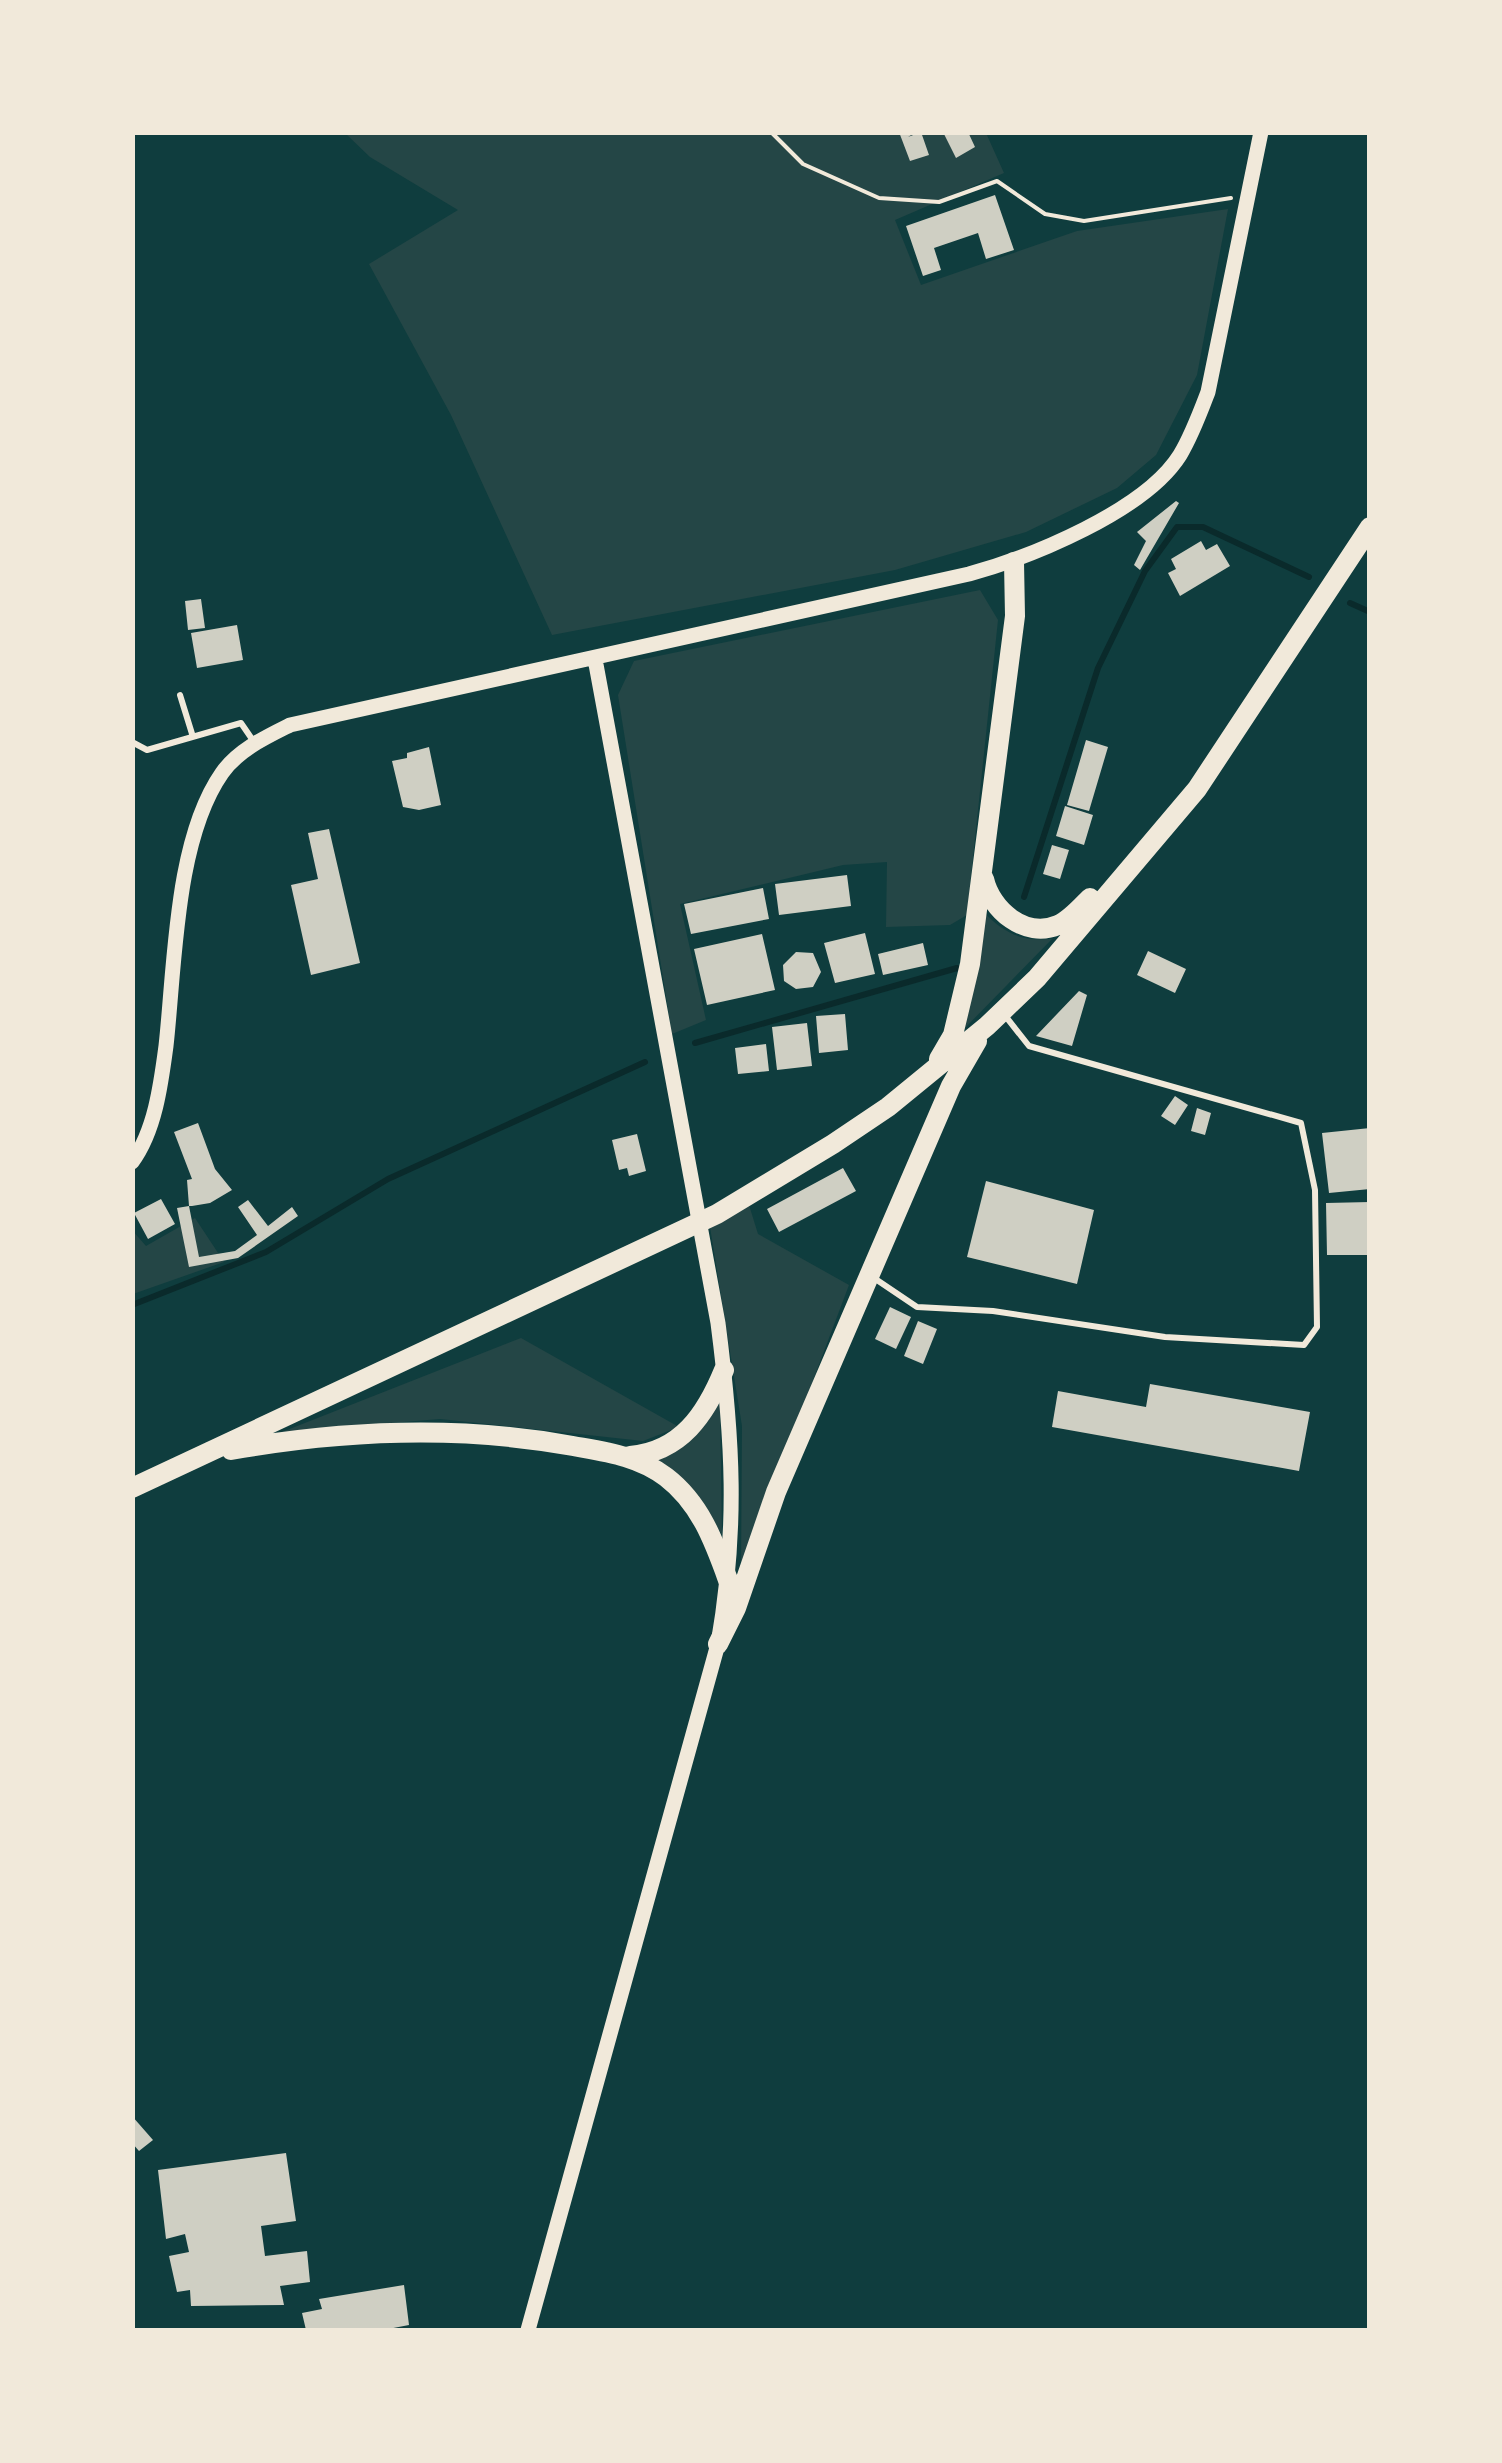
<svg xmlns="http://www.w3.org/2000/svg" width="1502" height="2463" font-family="'Nunito Sans',sans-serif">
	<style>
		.green { fill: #244646 }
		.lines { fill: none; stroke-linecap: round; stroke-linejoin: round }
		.stream { stroke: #0a2a2b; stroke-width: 6 }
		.building { fill: #cfcfc3 }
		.path { stroke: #f1e9da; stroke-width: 4 }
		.service { stroke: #f1e9da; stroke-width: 6 }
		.tertiary { stroke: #f1e9da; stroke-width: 15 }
		.primary { stroke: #f1e9da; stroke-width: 20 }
	</style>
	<rect width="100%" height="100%" fill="#0f3d3e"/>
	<path class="green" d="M345,133H986L1004,173L895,220L921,285L1077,231L1228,209L1197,375L1156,455L1117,488L1026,532L895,570L552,635L451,415L369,264L458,210L370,157Z
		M980,590L998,620L967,915L950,925L886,927L887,862L843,865L680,904L706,1020L672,1034L618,695L634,661Z
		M984,913C1008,935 1020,941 1052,939L963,1030Z
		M749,1205L758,1234L849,1285L741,1571L742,1426L710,1227Z
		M195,1218L224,1262L133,1294L132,1230L146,1246Z
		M521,1338L679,1427L643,1441L440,1419L282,1432Z
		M716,1404L720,1405L722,1535L710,1514L651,1458Z"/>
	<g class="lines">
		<path class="stream" d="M1350,603L1370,612
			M1024,897L1098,668L1145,571L1177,527H1203L1309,577
			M695,1043L957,968
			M132,1305L266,1252L388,1179L645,1062"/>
	</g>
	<path class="building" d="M899,132H916L908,137L921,132L929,155L910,161Z
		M943,132H968L975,147L956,158Z
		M995,195L1014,250L986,259L978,233L934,248L941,270L923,276L906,226Z
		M1176,501L1179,503L1140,570L1134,565L1146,541L1137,532Z
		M1201,541L1206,550L1217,544L1230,566L1180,596L1168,573L1176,569L1171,559Z
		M201,599L205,628L188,630L185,601Z
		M237,625L243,660L197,668L191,633Z
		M1086,740L1108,747L1089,811L1067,805Z
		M429,747L441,805L419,810L403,807L392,761L407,758V753Z
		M1065,806L1093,815L1084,845L1056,836Z
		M329,829L360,963L311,975L291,885L318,879L308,833Z
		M1052,845L1069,850L1060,879L1043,874Z
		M847,875L851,906L779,915L775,884Z
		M763,888L769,919L691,934L684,904Z
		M865,933L875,974L835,983L824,943Z
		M762,934L775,990L707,1005L694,949Z
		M923,943L928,965L883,975L878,954Z
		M1148,951L1186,969L1175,993L1137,975Z
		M796,952L813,953L821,972L813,987L796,989L784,981L783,965Z
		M1079,991L1087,995L1072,1046L1036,1036Z
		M845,1014L848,1050L819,1053L816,1016Z
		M807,1023L812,1066L777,1070L772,1027Z
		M766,1044L769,1071L738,1074L735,1048Z
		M1175,1096L1188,1105L1175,1125L1161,1116Z
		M1197,1108L1211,1113L1205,1135L1191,1131Z
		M198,1123L215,1169L232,1190L210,1203L192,1206H189L187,1180L192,1179L174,1132Z
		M1370,1128V1189L1329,1193L1322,1133Z
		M637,1134L646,1171L629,1176L627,1168L619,1170L612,1140Z
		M843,1168L856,1191L779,1232L767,1209Z
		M986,1181L1094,1210L1077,1284L967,1257Z
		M161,1199L175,1224L148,1239L134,1213Z
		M248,1200L268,1226L292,1207L298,1216L238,1258L189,1267L177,1208L189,1206L199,1257L235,1251L257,1235L238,1207Z
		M1370,1202V1255H1327L1326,1203Z
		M890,1307L911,1317L896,1349L875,1339Z
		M918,1321L937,1329L923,1364L904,1356Z
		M1150,1384L1310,1412L1299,1471L1052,1427L1058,1391L1146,1407Z
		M132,2116L153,2140L139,2151L132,2143Z
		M286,2153L296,2221L261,2226L265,2256L307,2251L310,2282L280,2286L284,2305L191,2306L190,2290L177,2292L169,2256L189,2252L185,2234L166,2239L158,2170Z
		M404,2285L409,2325L383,2330H306L302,2313L322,2309L319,2299Z"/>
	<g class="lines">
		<path class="path" d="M771,132L803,164L879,198L939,202L997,181L1045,214L1084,221L1231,198"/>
		<path class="service" d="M180,695L193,737
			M132,742L147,750L241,723L254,742
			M871,1276L917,1307L993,1311L1165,1337L1304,1345L1317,1327L1315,1190L1301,1123L1029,1046L1003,1013"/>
		<path class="tertiary" d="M132,1162C155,1131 161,1084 166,1046C175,965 175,840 222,773C238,750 266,737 290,725L969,574C1031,557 1145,511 1180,455C1192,435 1200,413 1208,392L1261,132
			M528,2330L718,1644C738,1529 733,1439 718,1323L595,659"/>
		<path class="primary" d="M984,879C991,910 1025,939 1058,925C1070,920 1081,907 1090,898
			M939,1059L953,1035L970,964L1015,616L1014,562
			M231,1450C345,1430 459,1425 573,1446C606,1452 638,1456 666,1477C700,1503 714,1541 728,1580
			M630,1456C681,1452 706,1414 724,1370
			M132,1488L717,1214L833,1144L888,1107L987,1026L1037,978L1197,789L1370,527
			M718,1644L736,1608L776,1492L951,1086L977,1041"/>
	</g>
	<rect width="1502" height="2463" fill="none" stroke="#f1e9da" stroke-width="270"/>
</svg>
